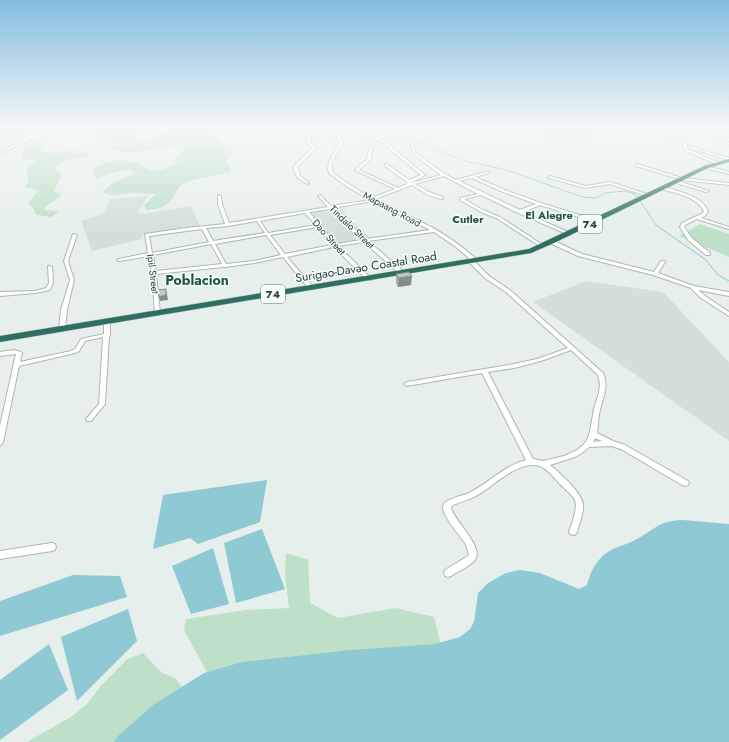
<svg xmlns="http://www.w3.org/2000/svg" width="729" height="742" font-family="Jost,sans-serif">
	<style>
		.built { fill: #d4dfda }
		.green { fill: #bfe0c8 }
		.water { fill: #8ec9d4 }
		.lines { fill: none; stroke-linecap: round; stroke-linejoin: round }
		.stream { stroke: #8ec9d4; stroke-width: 1 }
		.minor-casing { stroke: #a8b8b2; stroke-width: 2 }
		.highway-casing { stroke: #c2cac8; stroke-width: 1 }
		.minor { fill: #fff; fill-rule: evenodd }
		.highway { fill: #2f6f62; fill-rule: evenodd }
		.wall { fill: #a1aea9 }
		.shaded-wall { fill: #838d89 }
		.building { fill: #bbcac4; stroke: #838d89 }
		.labels { text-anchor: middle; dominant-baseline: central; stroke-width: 3; stroke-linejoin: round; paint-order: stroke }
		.far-street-label { font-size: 10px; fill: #24423a; stroke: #f7fbf9 }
		.far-neighbourhood-label { font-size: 11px; font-weight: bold; fill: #1f5548; stroke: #f7fbf9 }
		.shield { fill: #f7fbf9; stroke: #637a73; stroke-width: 1 }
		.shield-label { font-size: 11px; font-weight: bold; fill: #24423a }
		.street-label { font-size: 12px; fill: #24423a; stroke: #f7fbf9 }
		.quarter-label { font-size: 14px; font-weight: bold; fill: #1f5548; stroke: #f7fbf9 }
	</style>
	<rect width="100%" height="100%" fill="#e6efeb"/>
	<path class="built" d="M149,196L137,212L142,214L191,206L200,226L142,235V239L92,251L81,221L103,214L110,199Z
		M340,207L353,222L370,238L336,244L309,212Z
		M586,281L663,292L729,362V441L533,302Z"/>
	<path class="green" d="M0,128H26L31,132L26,137L33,142H42L43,145L39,149C54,159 74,144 90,154L86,158L71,159L55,166L56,170L62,174L54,191L61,194L60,197L45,207V210L60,211L51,217L36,215L33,208L28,203L39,190L24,187L28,183L27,166L38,161L21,158L26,144L12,138H0Z
		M521,128H613L632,130L638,135L618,131L600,129L601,133L566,142Z
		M87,129L137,128V135L139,139L146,140L161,135L170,128H209L226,149L234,151L226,161L231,171C217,177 191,177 180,186C178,188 176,192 175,194C166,208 163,208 146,210L144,205L156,194L132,193L112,195L102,192L113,183L135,173L128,169L108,174L96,179L93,169C110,158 119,159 139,163C150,176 165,169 178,163L174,158L189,147L177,146L127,153L111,149L113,144Z
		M700,224L729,234V257L679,236Z
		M286,553L308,560L310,603L338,618L396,608L434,617L446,664L212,682L184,630L186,619L246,610L289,608L285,576Z
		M143,653L162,673L175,678L203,714L218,742H27L71,717L87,704L99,688L126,660Z"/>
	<path class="water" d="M267,480L260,522L198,544L190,538L153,549L163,495Z
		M683,520L729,524V742H114L117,737L153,705L204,673L242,662L351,650L435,644L460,637L470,629L474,622L478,593L488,583L506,573L520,570L540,573L579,589L587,585C590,573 595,562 605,554C612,548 625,545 633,541C654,531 656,521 683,520Z
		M262,529L285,589L236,603L224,543Z
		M213,548L229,604L191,614L172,566Z
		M73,575L120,576L127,597L0,636V601Z
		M128,609L137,641L77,701L61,637Z
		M49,644L68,690L0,740V680Z"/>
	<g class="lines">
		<path class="stream" d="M377,128L395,132
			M399,132H413L419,136V142L465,161L507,170L582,197L596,198L605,193L625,191L632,193L637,196L656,225L706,260L718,275L729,281"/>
		<defs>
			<path id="minor" d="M49,128H54L40,134L0,154V152L38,132Z
				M296,128H299L300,130L311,134L310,141L316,147C311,156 302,160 297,168L299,171L300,176L309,183L307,184L297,177L293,168C298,160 307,155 312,147L306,141L308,135L298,132Z
				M333,128H336L343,143L332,162V170L333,173L350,185L372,198L395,189L355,170L367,159L370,146L384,144L379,140L362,141L363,139L377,138L367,130V128H369L425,175L411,183L441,175L413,154L411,145L399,135L397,132L383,128H389L397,130L396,128H399L401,134L413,144L415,153L445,174L456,180L489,171V173L475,177L505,190L541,203L596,220V222H594L540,205L523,212L570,233V235H569L518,213L481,195L464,199L483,210L500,217L543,245V247H541L498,219L481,212L460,200V198L478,194L444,176L415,184L429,192L443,197V199C432,198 421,191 412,185L375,199C390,208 407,215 423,223C442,232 459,244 475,258V260H473L489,276L511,291L603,373C609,386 603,397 600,410C598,418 598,425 597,433L613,441L625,445L688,481L689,483L688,485L685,486L682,485L621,449L611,446L589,447L582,453L575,457L550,465C559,472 583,494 583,505C584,513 579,524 577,532L576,534L573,535L570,534L569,532C572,522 580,506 573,497C569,492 564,488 560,484C554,478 548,469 540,466C519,459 493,487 476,496C468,500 460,502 453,505L451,507C453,521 488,549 473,562C467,568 458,571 451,576L448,577L445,576L444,573L445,570L468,556L469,555C468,551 467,547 465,543C460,536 441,514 443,506C445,499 461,496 467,494C488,484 503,466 526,460L482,373L407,386L404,384L407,382L514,364L537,359L568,348L507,293L485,278L467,260V259L469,258L456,247L434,232L368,241L404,272V273L402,274H400L364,242L338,246L371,278V280H367L334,247L287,257L313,287V289H309L283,257L254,263L225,267H223L156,274L160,313L157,315L155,314L152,273L149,256L119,261L117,260L119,259L148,253L145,234L186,228L225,224L218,204V195L221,196L222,204L229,223L328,207L318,196L320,195L331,206L370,200L348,187L330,174L328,170L329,162L339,143ZM385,145L421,175L409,180L387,164H385V166L407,182V184L398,188L359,170L371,159L372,148ZM472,178L503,192L536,204L520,210L459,181ZM373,201L430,230L366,239L347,223L333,208ZM330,209L345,225L361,240L336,244L309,212ZM305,213L316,225L268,233L260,221ZM257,221L265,233L213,241L206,228L228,226ZM318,227L332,245L285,254L270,235ZM202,229L209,242L152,253L149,236ZM266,235L281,255L254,261L226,264L215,244ZM211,244L222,264L156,271L153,255ZM571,350L598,375L600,384L599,392L594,409L590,431L587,440L583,445L577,450L564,456L543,461L533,459L488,372L514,368L541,361ZM595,438L602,441L593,442Z
				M655,128H659L687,143V148L688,149L719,163L716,164L686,151L683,148L684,144Z
				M720,139L729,143V145L719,141Z
				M689,146L729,158V160L689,148Z
				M637,164L682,178L729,183V185L682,180L636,166V164Z
				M705,166L729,172V174L705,168Z
				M550,176L585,186L610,182L650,195L647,196L610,184L585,188L549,178L548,177Z
				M676,181H678L709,191L706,192L676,183Z
				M662,187C671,188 693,195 700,201C704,204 706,207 708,211L706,215L701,218L729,227V229L697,219L685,225L684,227L692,238L710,253V255H706L688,240L680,227L682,223L703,213L704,211C696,196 677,194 662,189Z
				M73,234L77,235L68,261L74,280L67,310L65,329L62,331L59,329L61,310L70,280L64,261Z
				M550,241H554L582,254L654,272L661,261H665V262L658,273L694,286L729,292V296L698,290L705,296L729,312V316L701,298L691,288L653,275L578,256L550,243Z
				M48,266H50L52,267L53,283L50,290L35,293L0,296V292L35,291L46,288L49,283Z
				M107,320L110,322V335L109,336L105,404L91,421H87L86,419L99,404L103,337L85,341L79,351L75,353L19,366L3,442L2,444L0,445V426L16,354L0,356V352L14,350L21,352L22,353L20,362L71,351L75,349L81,339L104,334V322Z
				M52,543L55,544L56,547L55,550L52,551L0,559V551Z"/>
			<path id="highway" d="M729,159V162L708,168L554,243L531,253L0,342V336L529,249L704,166Z"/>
		</defs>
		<use href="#minor" class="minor-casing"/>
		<use href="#highway" class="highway-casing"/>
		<use href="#minor" class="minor"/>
		<use href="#highway" class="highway"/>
	</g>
	<path class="wall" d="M396,274L411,285L398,287L396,283Z"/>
	<path class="shaded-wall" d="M412,276L411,285L398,287L399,278Z
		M166,289L168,300L160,301L159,297Z"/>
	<path class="building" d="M409,272L412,276L399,278L396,274Z
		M166,289V295L159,297L158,290Z"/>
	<linearGradient id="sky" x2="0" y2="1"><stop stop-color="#84bce0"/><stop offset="0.55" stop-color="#f4f8f6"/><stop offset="1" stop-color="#f4f8f6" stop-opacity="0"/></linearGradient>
	<rect width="729" height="232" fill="url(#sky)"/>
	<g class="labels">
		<g class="far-street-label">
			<text transform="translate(392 209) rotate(28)">Mapaang Road</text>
			<text transform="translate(352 227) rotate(44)">Tindalo Street</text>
			<text transform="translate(329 237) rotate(48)">Dao Street</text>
			<text transform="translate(153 274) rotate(83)">Ipil Street</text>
		</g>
		<g class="far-neighbourhood-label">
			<text x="549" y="215">El Alegre</text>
			<text x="468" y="219">Cutler</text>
		</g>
		<g class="shield">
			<rect x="578" y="215" width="24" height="18" rx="3"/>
			<rect x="261" y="285" width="24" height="18" rx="3"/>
		</g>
		<g class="shield-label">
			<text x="590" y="224">74</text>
			<text x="273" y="294">74</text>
		</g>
		<g class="street-label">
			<text transform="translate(366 267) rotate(-9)">Surigao-Davao Coastal Road</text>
		</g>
		<g class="quarter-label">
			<text x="197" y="280">Poblacion</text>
		</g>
	</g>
</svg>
